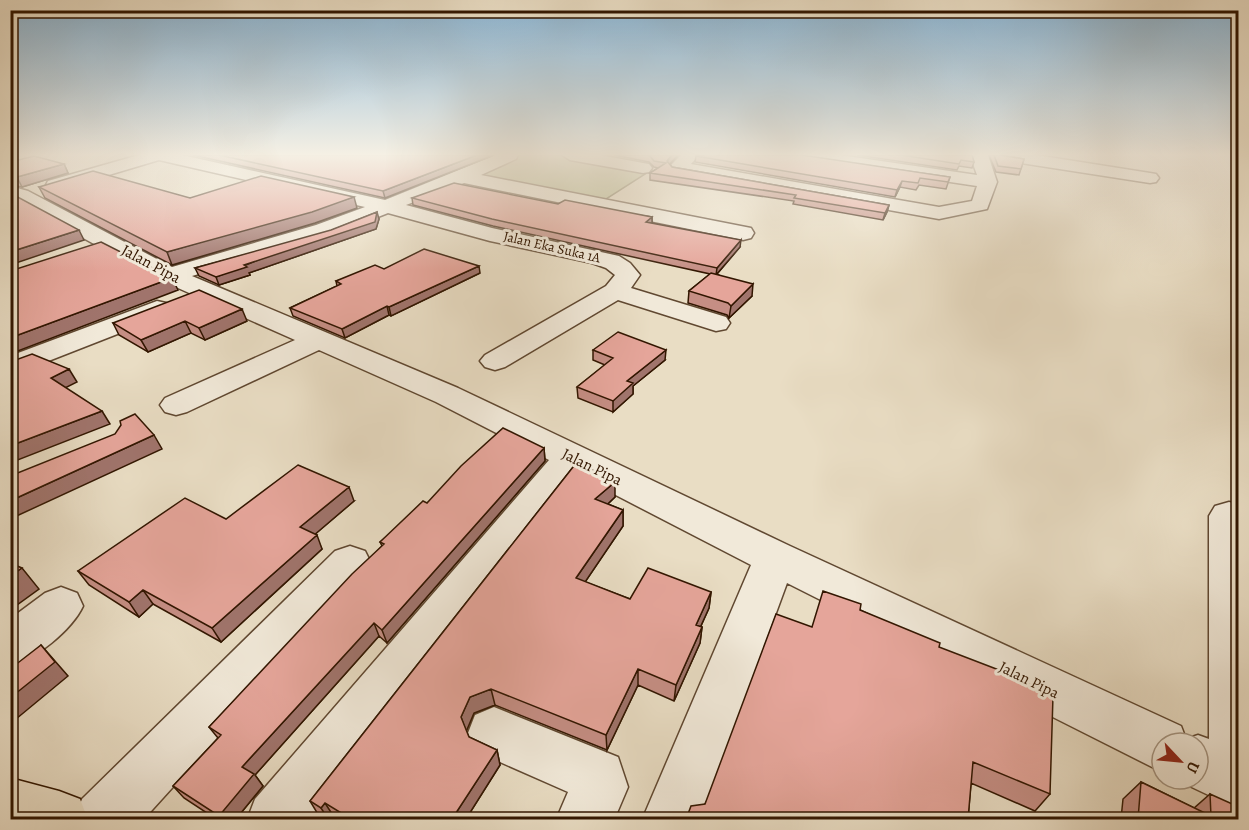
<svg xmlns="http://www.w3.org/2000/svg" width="1249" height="830" font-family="Alegreya,serif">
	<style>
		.green { fill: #bbc091; stroke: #766b48; stroke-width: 1.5 }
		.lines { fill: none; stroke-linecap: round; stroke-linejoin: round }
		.minor-casing { stroke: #604831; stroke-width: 3 }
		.major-casing { stroke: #321600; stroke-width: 3 }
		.minor { fill: #f1e9d9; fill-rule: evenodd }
		.major { fill: #e9ddc4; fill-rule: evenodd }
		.wall { fill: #c58e84; stroke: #321600; stroke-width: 1.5 }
		.shaded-wall { fill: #a0746c; stroke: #321600; stroke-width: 1.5 }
		.building { fill: #e5a59a; stroke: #321600; stroke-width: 1.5 }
		.labels { text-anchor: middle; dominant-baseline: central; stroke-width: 6; stroke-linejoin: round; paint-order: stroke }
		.far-street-label { font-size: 14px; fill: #321600; stroke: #f1e9d9 }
		.street-label { font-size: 16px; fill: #321600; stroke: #f1e9d9 }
	</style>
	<rect width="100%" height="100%" fill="#e9ddc4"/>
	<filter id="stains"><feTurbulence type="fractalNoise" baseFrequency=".00333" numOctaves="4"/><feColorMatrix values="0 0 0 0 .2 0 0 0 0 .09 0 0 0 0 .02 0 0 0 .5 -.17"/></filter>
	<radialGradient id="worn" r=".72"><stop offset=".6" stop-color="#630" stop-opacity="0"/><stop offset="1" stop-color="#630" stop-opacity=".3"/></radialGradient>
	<path class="green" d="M512,155H562L650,171L603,201L471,174Z"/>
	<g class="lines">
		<defs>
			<path id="minor" d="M139,155H182L385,200L496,155H518L516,159L481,175L751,228L754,233L751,238L743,240L464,183L406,205L492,228L619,256L630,263L640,275L631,288L726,317L730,323L726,329L716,331L618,300L505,367L495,370L485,367L480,361L485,355L606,286L615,275L606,268L592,263L490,241L388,213L332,235L192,276L458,388L790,546L1181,726L1186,739L1198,735L1209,739V516L1215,506L1229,502L1238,504V809L1179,781L1178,779H1198V743H1162V772L787,583L700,820H642L751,565L577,475L313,820H247L255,799L549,460L436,402L319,350L187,412L176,415L165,412L160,405L165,398L295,340L160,280L10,198V186L28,191L172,267L316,225L365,207L159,160L55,191L48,189L46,185L48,181Z
				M562,155H600L643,163L649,164L652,168L649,172L643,173L570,160Z
				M681,155H699L691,164L939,207L972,201L977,186L803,160L795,155H840L977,175L970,155H988L997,182L987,209L939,219L672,171L669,167Z
				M993,155H1036L1150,173L1156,174L1159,178L1156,182L1150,183L1001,160Z
				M157,301L166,303L170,309L166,315L10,376V356Z
				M350,546L365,551L371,563L365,575L143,820H74L82,799L335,551Z
				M61,587L77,593L83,606C72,630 35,659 10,668V619L45,593Z
				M494,707L618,757L628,787L614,820H556L568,792L475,751L468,733L475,715Z"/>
			<path id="major" d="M10,778L59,791L80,799L88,820H10Z"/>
		</defs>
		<use href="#minor" class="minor-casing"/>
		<use href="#major" class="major-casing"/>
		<use href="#minor" class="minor"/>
		<use href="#major" class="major"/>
	</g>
	<path class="wall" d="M193,155H494L385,198Z
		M614,155H678L670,164L672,167L889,205L887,212L883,220L793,204L794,201L650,180V173L658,168L654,167L649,162Z
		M857,155H972L974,162L972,168L959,166L957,170Z
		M989,155H1001L1024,159L1019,175L996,172Z
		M696,156H804L950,177L946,189L919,185L916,190L900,187L895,197L695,162Z
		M10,162L64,164L68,173L22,187L10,185Z
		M39,187L190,198L357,208L315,223L172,265L45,198Z
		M412,198L558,204L652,217V223L740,247L717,274L752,296L729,318L727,315L688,303L689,291L710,274L493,226L413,205Z
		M379,219L376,229L249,273L250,275L219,285L199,276L195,268Z
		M384,269L480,273L391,316L389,315L345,338L293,316L290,308L337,286L336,281Z
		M247,321L205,340L191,333L148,352L119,335L113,323Z
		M593,350L665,360L633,386V394L613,412L578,398L577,387L605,365L593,360Z
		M544,448L545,461L387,643L379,636L255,775L263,786L236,819H216L184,798L173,786L218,738L209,727L382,546L380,542L427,503Z
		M577,462L615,497L608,504L623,510V526L585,582L630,599L711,592L709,608L701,626L702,627L700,643L674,701L638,685L607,750L495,705L474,713L466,731L469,737L497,750L500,765L466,819H338L334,817L332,819H325L319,816L310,801Z
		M354,501L315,534L322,549L221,642L153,604L139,617L89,585L78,571L226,519Z
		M860,610L939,647L1050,794L1035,811L971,783L968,819H687L688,814L705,804L812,627Z
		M1141,782L1194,808L1210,794L1239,819H1121L1123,799Z"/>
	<path class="shaded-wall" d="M477,155H494L385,198L383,191Z
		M672,155H678L667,167V161Z
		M64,164L68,173L22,187L17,177Z
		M902,181L900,187L895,197L897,190Z
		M354,197L357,208L315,223L172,265L167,252Z
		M889,205L887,212L883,220L885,213Z
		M377,212L379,219L376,229L249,273L250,275L219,285L216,277Z
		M652,217V224L646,222Z
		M79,230L84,240L10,265V252Z
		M741,240L740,247L716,275L717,268Z
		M479,266L480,273L391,316L389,307Z
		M172,278L178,290L10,354V338Z
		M753,284L752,296L729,318L731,306Z
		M387,306L389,315L345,338L342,329Z
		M242,309L247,321L205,340L199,328Z
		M185,321L191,333L148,352L141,340Z
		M666,350L665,360L633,386V394L613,412V401L627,381Z
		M69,369L77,382L59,391L51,378Z
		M102,411L110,424L10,463V446Z
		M154,435L162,449L10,519V501Z
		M544,448L545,461L387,643L382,630Z
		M615,482V497L596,515L595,499Z
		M349,487L354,501L306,542L300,527Z
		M623,510V526L577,594L576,578Z
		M317,535L322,549L221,642L212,628Z
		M22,568L39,589L10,610V576Z
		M143,590L153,604L139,617L129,602Z
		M711,592L709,608L694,641L696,625Z
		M374,623L379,636L255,775L263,786L236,819H222L219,816L242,767Z
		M702,627L700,643L674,701L676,685Z
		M41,645L68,676L10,724V698Z
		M638,669V685L607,750L606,735Z
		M491,689L495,705L474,713L466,732L461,717L470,697Z
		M497,750L500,765L466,819H452Z
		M325,803L334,817L332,819H328L321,808Z"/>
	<path class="building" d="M219,155H477L383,191Z
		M647,155H672L667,161L672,167L889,205L885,213L794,198L796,195L650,173L666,163L654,161L650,156Z
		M697,155H802L950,177L948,182L920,178L918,183L902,181L897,190L696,156Z
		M901,155H972L974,162L961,160L959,164Z
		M994,155H1001L1024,159L1021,169L998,166Z
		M34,156L64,164L17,177L10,176V162Z
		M93,171L190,198L261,176L354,197L312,212L167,252L39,187Z
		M454,183L558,204L565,200L652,217L646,222L741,240L717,268L492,219L412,198Z
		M10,195H14L79,230L10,252Z
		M377,212L375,222L244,265L247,267L216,277L195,268L331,230Z
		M101,242L172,278L10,338V271Z
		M424,249L479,266L389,307L387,306L342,329L290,308L341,284L336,281L375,265L384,269Z
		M711,273L753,284L731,306L728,303L689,291Z
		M199,290L242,309L199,328L185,321L141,340L113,323Z
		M618,332L666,350L627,381L633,383L613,401L577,387L613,358L593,350Z
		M32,354L69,369L51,378L102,411L10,446V362Z
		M135,414L154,435L10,501V476L115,434L121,425L120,421Z
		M503,428L544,448L382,630L374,623L242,767L254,774L219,816L173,786L221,735L209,727L352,574L384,544L380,542L423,501L427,503L461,466Z
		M577,462L615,482L595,499L623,510L576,578L630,599L648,568L711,592L696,625L702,627L676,685L638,669L606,735L491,689L470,697L461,717L469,737L497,750L452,819H351L325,803L321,808L310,801Z
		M298,465L349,487L300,527L317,535L212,628L143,590L129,602L78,571L185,498L226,519Z
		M10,563L22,568L10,576Z
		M823,591L861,604L860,610L940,643L939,647L1012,675L1053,696L1050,794L973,762L968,819H698L688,814L691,806L705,804L776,614L812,627Z
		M41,645L55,662L10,698V669Z
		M1141,782L1211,816L1210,794L1239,807V819H1138Z"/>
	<linearGradient id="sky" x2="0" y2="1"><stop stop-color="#89b6d7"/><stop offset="0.57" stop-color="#f5f0e4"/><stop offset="1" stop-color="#f5f0e4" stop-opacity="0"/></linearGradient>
	<rect width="1249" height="271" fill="url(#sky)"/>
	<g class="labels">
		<g class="far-street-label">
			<text transform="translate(552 247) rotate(13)">Jalan Eka Suka 1A</text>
		</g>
		<g class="street-label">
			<text transform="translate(151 264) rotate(28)">Jalan Pipa</text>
			<text transform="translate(592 467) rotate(26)">Jalan Pipa</text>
			<text transform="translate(1029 680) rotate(26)">Jalan Pipa</text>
		</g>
	</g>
	<rect width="1249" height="830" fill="none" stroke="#e9ddc4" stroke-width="36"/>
	<rect x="12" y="12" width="1225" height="806" fill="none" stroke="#321600" stroke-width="3"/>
	<rect x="18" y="18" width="1213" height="794" fill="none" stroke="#321600" stroke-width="1.5"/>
	<g transform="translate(1180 761) rotate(116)"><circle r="28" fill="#f1e9d9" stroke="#a59582" stroke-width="1.5"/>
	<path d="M0-4.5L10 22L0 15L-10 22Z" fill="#8f2418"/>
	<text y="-9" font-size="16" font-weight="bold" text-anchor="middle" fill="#321600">U</text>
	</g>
	<rect width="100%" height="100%" filter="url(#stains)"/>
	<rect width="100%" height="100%" fill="url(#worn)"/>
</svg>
